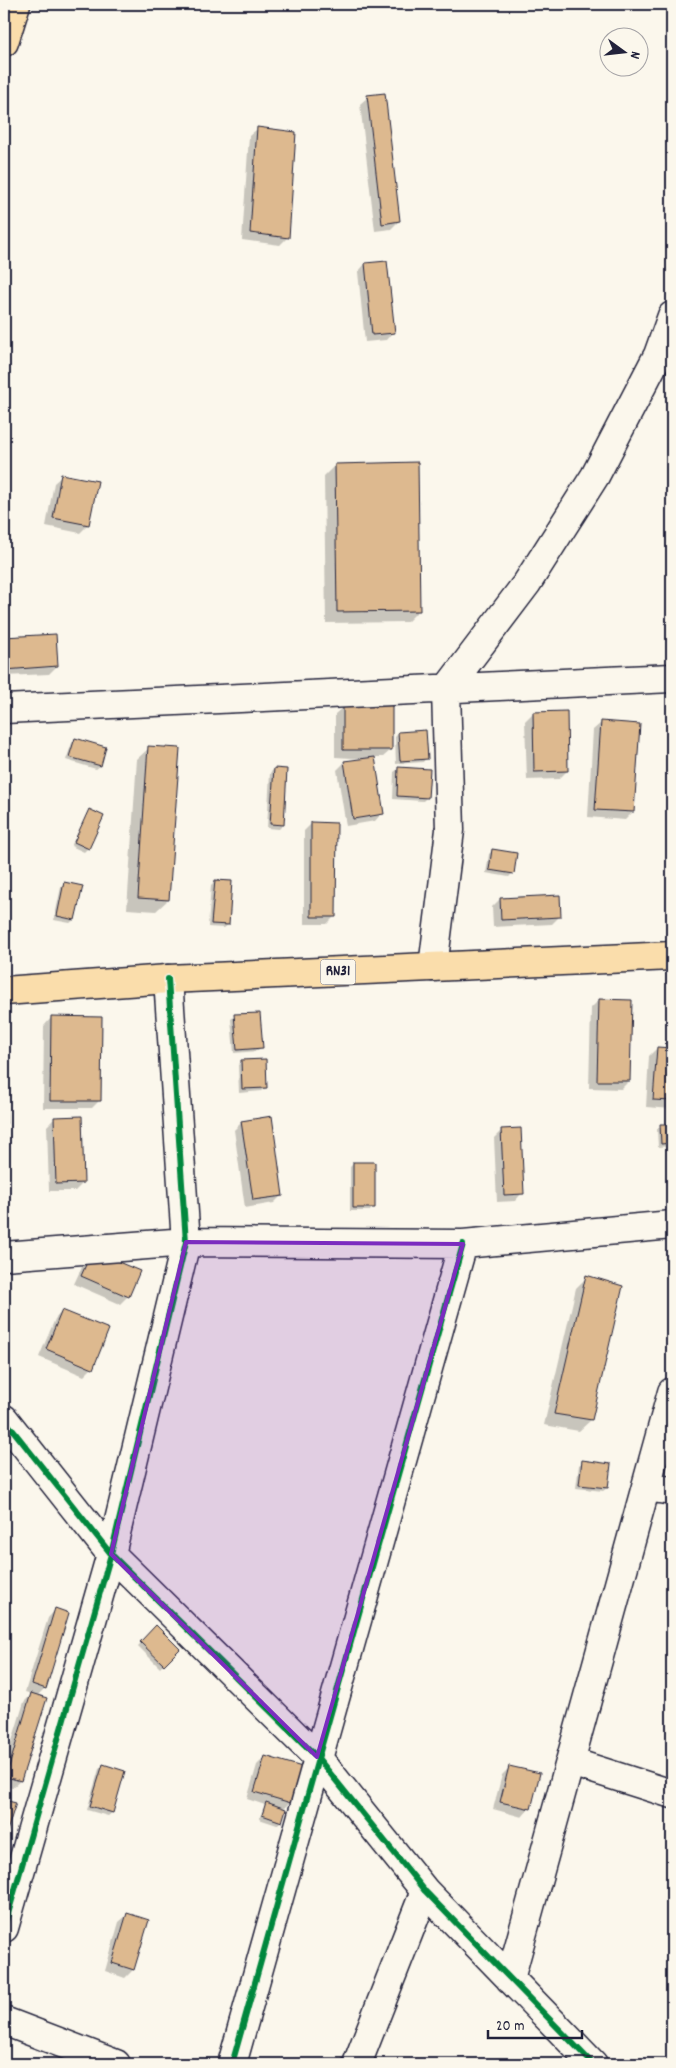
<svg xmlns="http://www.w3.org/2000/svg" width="676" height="2068" font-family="Dekko,sans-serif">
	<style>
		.shadow { fill: #0003 }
		.building { fill: #ddb98f; stroke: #22223b }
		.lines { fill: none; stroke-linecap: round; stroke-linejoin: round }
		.minor-casing { stroke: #22223b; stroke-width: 31 }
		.major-casing { stroke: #22223b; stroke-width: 31 }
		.minor { stroke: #fbf7ec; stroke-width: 28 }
		.major { stroke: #faddab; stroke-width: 28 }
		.cycleway-casing { stroke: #fbf7ec; stroke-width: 9 }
		.cycleway { stroke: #00873e; stroke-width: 6 }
		.marked { fill: #7b2cbf; fill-opacity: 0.2; stroke: #7b2cbf; stroke-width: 4; stroke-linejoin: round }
		.labels { text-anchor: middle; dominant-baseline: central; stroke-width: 4; stroke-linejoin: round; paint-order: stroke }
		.shield { fill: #fbf7ec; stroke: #636270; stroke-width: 1 }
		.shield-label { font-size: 15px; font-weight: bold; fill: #22223b }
	</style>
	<rect width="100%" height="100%" fill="#fbf7ec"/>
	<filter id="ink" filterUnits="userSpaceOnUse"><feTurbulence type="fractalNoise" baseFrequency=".02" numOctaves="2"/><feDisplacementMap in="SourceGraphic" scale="10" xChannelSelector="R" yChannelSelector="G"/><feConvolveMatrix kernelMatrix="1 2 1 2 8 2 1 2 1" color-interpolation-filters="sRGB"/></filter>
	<g filter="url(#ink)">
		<path class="shadow" d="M368,97L399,221L391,229L375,231L360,104Z
			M257,129L288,237L280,245L242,240L249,136Z
			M365,264L393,332L386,340L365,342L358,272Z
			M335,465L418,611L407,622L326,623L324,476Z
			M62,476L88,525L80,533L46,526L54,483Z
			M55,635L57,666L49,674L4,676V638Z
			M343,707L391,750L383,757H374L382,813L375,821L346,826L337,770L345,762L368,759L335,757V714Z
			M533,713L567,771L559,779L527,780L525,721Z
			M601,723L633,812L625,820L588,817L593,730Z
			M399,733L426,758L423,762L396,764L395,737Z
			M75,739L100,766L96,769L66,760L72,743Z
			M149,748L168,900L156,911L127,909L137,759Z
			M274,769L283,825L279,829L267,828L270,773Z
			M398,769L427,797L423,801L393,799L394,772Z
			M90,810L88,848L84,852L71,846Z
			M312,823L335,916L327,924H304V831Z
			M493,850L513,873L509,877L486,873L489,854Z
			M215,881L228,925L224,928L208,927L211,885Z
			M65,884L74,920L70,923L54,920L61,887Z
			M500,899L560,916L552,924L493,927L492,907Z
			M599,1000L629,1081L621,1089L589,1088L591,1008Z
			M235,1016L261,1047L258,1051L234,1053L231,1019Z
			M51,1018L100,1100L92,1108H43L44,1026Z
			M4,1042L5,1123L4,1124Z
			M657,1048L672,1049V1109L646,1107L649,1056Z
			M242,1061L266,1088L262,1091L239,1093L238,1065Z
			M55,1118L83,1183L75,1191H49L47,1126Z
			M242,1122L282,1195L274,1203L245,1208L234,1130Z
			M672,1125V1146L658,1147L657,1129L661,1126Z
			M502,1130L522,1193L515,1201L497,1202L494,1138Z
			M354,1163L373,1207L370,1211H350V1167Z
			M85,1260L138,1272L128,1296L120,1304L74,1284Z
			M587,1277L591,1420L579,1431L544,1425L576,1288Z
			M62,1311L92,1368L84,1376L39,1357L55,1319Z
			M583,1462L607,1488L603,1491L576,1488L579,1465Z
			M55,1610L45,1688L37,1696L20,1781L12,1788L4,1786V1767L24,1702L32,1694L25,1692L48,1618Z
			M156,1627L178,1649L160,1668L138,1646Z
			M265,1757L290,1802L283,1809L281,1821L277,1825L259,1819L265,1805L247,1799L257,1765Z
			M103,1766L112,1813L108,1816L87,1810L99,1769Z
			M510,1767L538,1774L529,1809L522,1817L493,1809L502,1775Z
			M127,1915L148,1921L133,1970L125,1978L105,1971L119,1922Z"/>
		<path class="building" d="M385,93L400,221L382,224L367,95Z
			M257,127L296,132L289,238L250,233Z
			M387,261L395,333L372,335L365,263Z
			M418,462L420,611L337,612L335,464Z
			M61,474L98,481L89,525L53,518Z
			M56,634L58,666L4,670V637Z
			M343,705H392V750H343Z
			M567,711L568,771L534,772L533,712Z
			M601,721L640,724L634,812L595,810Z
			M426,730L428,759L400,761L398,732Z
			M75,738L106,747L101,766L69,757Z
			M148,746L180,748L169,900L138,898Z
			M375,757L384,814L353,819L344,761Z
			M398,767L430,769L428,798L397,796Z
			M274,768L287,769L284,825L270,824Z
			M89,809L104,816L89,849L74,842Z
			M311,822L337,823L336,917H311Z
			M492,849L517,853L514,874L489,870Z
			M215,880L232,881L229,925L211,924Z
			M64,882L83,886L75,920L57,916Z
			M560,895L561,917L501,920L500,898Z
			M599,999L632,1000L630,1081H597Z
			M260,1013L263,1048L237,1050L234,1014Z
			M51,1016L102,1017L101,1101H50Z
			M4,1024L6,1124H4Z
			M657,1047L672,1048V1101L653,1100Z
			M266,1059L267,1088L242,1089L241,1060Z
			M82,1116L84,1183L56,1184L54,1117Z
			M272,1116L283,1196L253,1200L241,1121Z
			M660,1124H672V1143L661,1144Z
			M521,1128L524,1194L504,1195L501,1129Z
			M353,1162H375V1208H353Z
			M92,1251L140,1271L129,1297L81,1276Z
			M586,1275L623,1286L592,1420L554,1414Z
			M62,1310L109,1329L93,1369L46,1349Z
			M582,1460L611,1464L608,1488L579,1485Z
			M55,1608L69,1613L46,1689L32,1684Z
			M156,1625L180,1649L164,1665L140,1642Z
			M31,1693L47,1698L21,1781L6,1777Z
			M265,1756L302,1767L291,1803L254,1792Z
			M103,1764L125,1771L113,1813L90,1806Z
			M509,1766L540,1773L531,1809L500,1802Z
			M4,1800L16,1803L6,1834L4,1833Z
			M266,1802L286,1809L282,1822L262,1815Z
			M127,1913L149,1920L134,1970L112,1963Z"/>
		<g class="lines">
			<defs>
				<path id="minor" d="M4,709L672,678
					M433,967L450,830L446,690L527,583L595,476L658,355L672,316
					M4,1256L186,1242L463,1244L672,1225
					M4,1419L111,1554L317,1757L425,1891L593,2064
					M647,1487L672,1491
					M571,1762L672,1794
					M4,1928L111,1554L186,1242L168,979
					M510,1979L672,1392
					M4,2021L116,2064
					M232,2064L463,1244
					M357,2064L425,1891"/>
				<path id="major" d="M4,42L16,4
					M4,991L168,979L672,956"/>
			</defs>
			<use href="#minor" class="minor-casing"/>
			<use href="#major" class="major-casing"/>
			<use href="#minor" class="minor"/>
			<use href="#major" class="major"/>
			<defs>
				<path id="cycleway" d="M4,1419L111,1554L317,1757L425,1891L593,2064
					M4,1928L111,1554L186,1242L168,979
					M232,2064L463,1244"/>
			</defs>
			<use href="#cycleway" class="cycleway-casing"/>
			<use href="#cycleway" class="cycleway"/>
		</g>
	</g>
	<path class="marked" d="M186,1242L463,1244L317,1757L111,1554Z"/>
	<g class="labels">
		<rect class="shield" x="320.5" y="959.5" width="35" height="25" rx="4"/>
		<g class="shield-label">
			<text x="338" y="972">RN31</text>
		</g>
	</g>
	<rect width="676" height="2068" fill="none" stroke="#fbf7ec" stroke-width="20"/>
	<rect x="10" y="10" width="656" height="2048" fill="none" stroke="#22223b" stroke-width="2" filter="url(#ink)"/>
	<g transform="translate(624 52) rotate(105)"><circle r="24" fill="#fbf7ec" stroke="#a4a2a5"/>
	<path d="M0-4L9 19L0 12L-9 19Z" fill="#22223b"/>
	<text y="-8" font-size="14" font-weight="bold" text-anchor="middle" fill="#22223b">N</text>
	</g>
	<path d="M488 2030v8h94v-8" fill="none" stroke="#22223b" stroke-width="2.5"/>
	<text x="496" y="2030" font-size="15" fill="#22223b" stroke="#fbf7ec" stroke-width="4" paint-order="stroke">20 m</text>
</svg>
